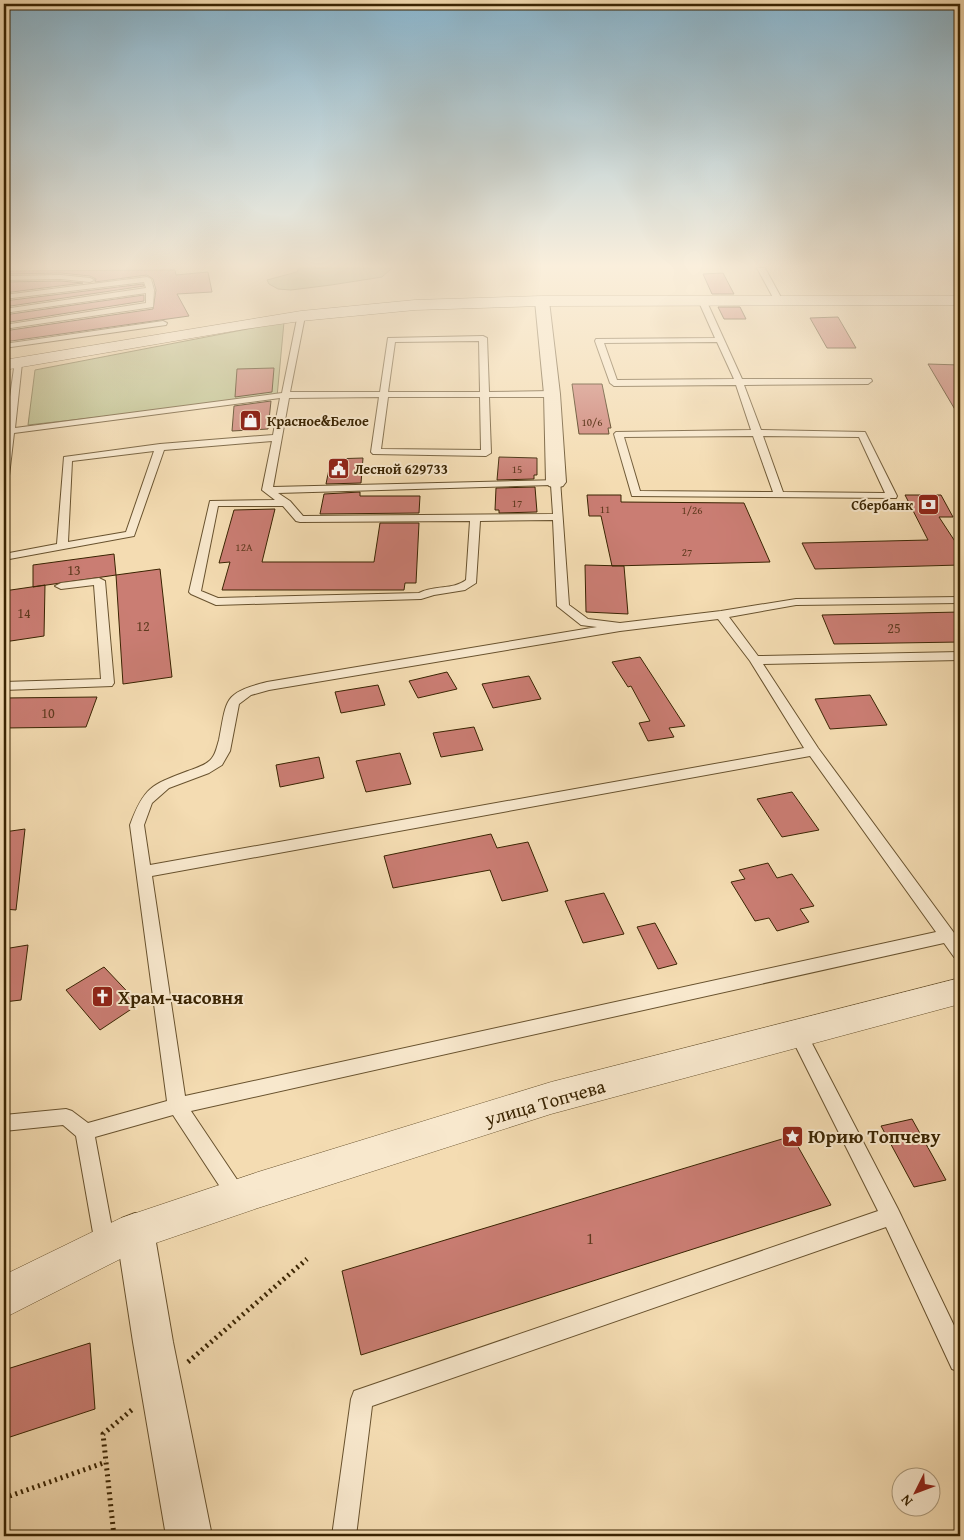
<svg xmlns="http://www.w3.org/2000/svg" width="964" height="1540" font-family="'Gentium Book Plus',serif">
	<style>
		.green { fill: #bbc08c; stroke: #7a7247 }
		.building { fill: #ca7d73; stroke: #3a2402 }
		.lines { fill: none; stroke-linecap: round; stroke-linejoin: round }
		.service-casing { stroke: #68522e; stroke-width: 2 }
		.minor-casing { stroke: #68522e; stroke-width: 2 }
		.tertiary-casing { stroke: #68522e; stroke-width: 1 }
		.path { stroke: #3a2402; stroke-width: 5; stroke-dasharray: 2 4; stroke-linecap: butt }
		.service { fill: #f8e8cd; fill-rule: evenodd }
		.minor { fill: #f8e8cd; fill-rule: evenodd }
		.tertiary { fill: #f8e8cd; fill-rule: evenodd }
		.labels { text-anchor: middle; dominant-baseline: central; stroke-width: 4; stroke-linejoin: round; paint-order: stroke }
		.far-number-label { font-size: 11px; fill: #5e3a1e }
		.far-poi-label { font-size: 14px; font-weight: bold; fill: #3a2402; stroke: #f8e8cd; text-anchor: start }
		.number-label { font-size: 14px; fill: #5e3a1e }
		.near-number-label { font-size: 16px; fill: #5e3a1e }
		.near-poi-label { font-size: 19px; font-weight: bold; fill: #3a2402; stroke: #f8e8cd; text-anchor: start }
		.near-street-label { font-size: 19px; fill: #3a2402; stroke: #f8e8cd }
	</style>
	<rect width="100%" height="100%" fill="#f4dcb2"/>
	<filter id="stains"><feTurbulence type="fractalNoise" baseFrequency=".004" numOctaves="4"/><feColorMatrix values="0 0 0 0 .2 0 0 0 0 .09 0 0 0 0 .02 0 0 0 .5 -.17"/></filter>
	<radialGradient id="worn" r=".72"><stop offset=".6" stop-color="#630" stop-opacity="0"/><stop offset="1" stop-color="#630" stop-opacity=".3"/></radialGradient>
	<path class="green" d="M299,268H392L382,277L331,285L291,290L278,289L269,284L267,280L297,272Z
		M284,322L277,397L28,425L35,370Z"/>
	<path class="building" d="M175,270L176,275L208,272L212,292L177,294L189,316L4,342V331L153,309L156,290L153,279L147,275L95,282L96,279L90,276L61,273L4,274V271Z
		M723,273L734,294H712L703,274Z
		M61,281L83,283L4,293V282Z
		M143,284L144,286L4,307V301Z
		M144,295V301L4,323V315Z
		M718,307H740L746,319H724Z
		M838,317L856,348H827L810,318Z
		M928,364L960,365V418Z
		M274,368L272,392L235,397L237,369Z
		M572,384H602L611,428H608L609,434H579Z
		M271,401L268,429L232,431L234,406Z
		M499,457L537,458V475H534V479L497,480Z
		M363,458L361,483L326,484L331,459Z
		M535,487L537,512L499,513V510H495L496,488Z
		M360,492V496H420L419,513L320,514L324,494Z
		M587,495H621V502L744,503L770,562L612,566L601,516H589Z
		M905,495H941L953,517H939L960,549V565L815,569L802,543L928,540Z
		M275,509L262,562H374L380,523H419L416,583H405L404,590H222L230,562L219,563L234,510Z
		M114,554L116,575L33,587V565Z
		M585,565L624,566L628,614L586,612Z
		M160,569L172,677L123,684L116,575Z
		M45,585L44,636L4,642V591Z
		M960,612V642L834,644L822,615Z
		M640,657L685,726L669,728L674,737L648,741L639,723L650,721L631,686L628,687L612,662Z
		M447,672L457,689L418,698L409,681Z
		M529,676L541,699L493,708L482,684Z
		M378,685L385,705L341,713L335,692Z
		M870,695L887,725L830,729L815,699Z
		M97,697L86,727L4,728V698Z
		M474,727L483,750L441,757L433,733Z
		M400,753L411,784L366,792L356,761Z
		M319,757L324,778L280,787L276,765Z
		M792,792L819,830L782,837L757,799Z
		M25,829L16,910L4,909V832Z
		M491,834L497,848L528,842L548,891L502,901L490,870L393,888L384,856Z
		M768,863L777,878L792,874L814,906L800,909L809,922L777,931L769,918L755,921L731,882L745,879L739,870Z
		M604,893L624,934L583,943L565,901Z
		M655,923L677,964L658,969L637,927Z
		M28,945L21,1000L4,1002V949Z
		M104,967L139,1004L100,1030L66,990Z
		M912,1119L946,1180L914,1187L881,1126Z
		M792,1136L831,1205L361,1355L342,1271Z
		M90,1343L95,1409L4,1439V1370Z"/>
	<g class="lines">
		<defs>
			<path id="service" d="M757,268H765L783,301L782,303H776Z
				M61,275L90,278L94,280L90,282L61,279L4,280V276Z
				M147,277L151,279L154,290L153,307L4,329V325L146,303V293L4,313V309L146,288L144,282L4,299V295Z
				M699,298L706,300L742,379H871L872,381L868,384L744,385L761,430L865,432L897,496L896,498L632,496L614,434L616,432L751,430L736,385L614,386L610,383L595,341L596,339L715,338L698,300ZM717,342L734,379L617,380L604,343ZM753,436L773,492L640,491L624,437ZM763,436L859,437L885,493L783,492Z
				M298,314L305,316L290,392H380L388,338L483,336L487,338L489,392L552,391L556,394L552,397H489L491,453L486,456L373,454L371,452L379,397L289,398L273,487L560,480L569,605L588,619L620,623L721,611L796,599L960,597V603L796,605L729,617L758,656L960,652V660L763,664L818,748L960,941V959L954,957L944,943L191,1111L244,1190L247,1196L244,1202L237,1205L230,1202L173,1115L95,1137L115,1244L112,1251L105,1254L98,1251L95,1244L76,1136L63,1125L4,1131V1115L66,1109L72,1111L88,1123L167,1101L130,825C144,787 151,785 188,771C196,768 207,765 212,758C216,753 217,746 219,740C227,699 223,693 267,682L597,627L581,625L557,606L553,520L480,521L476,583L465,590L434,595L421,599L216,605L191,594L189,592L210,501L275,500L262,490L272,441L164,450L134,536L4,560V554L57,544L64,457L160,444L273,435L280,398L14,433L9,476L4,479V440L15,361L22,363L15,428L282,393ZM479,341L480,392H388L395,342ZM388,397H480L481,450L381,449ZM154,451L126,532L68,542L72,461ZM551,485L553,514L303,516L290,501L278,493ZM218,506H283L296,521L300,522L470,521L466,580C453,590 434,585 419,593L218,598L201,591ZM718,619L750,661L804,748L150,865L144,825L152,803L169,788L209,773L222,765L230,751L239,704L251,695L269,690L620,631ZM810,756L936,932L185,1096L152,876Z
				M163,321L167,323L166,325L4,348V344Z
				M99,578L105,581L114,683L112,686L4,690V682L101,679L94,585L61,589L55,586L61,583Z
				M798,1026L804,1028L898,1209L960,1338V1372L952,1369L886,1227L372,1406L356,1536H332L351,1399L354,1391L878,1211L789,1033L792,1028Z"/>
			<path id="minor" d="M542,297L547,298L549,301L560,394L566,482L563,486L556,488L549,486L546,482L544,394L535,301L537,298Z
				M135,1213L148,1218L154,1231L173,1342L212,1536H166L133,1342L116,1231L122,1218Z"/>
			<path id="tertiary" d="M542,296H960V305L542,306L415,310L301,321L245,329L4,370V360L301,311L415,300Z
				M960,978V1004L551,1114L258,1208L144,1247L4,1318V1275L121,1218L258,1172L551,1082Z"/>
		</defs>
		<use href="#service" class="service-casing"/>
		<use href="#minor" class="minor-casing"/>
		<use href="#tertiary" class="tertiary-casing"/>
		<path class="path" d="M188,1362L307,1259
			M4,1498L106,1462
			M114,1536L103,1434L134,1408"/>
		<use href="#service" class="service"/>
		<use href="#minor" class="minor"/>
		<use href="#tertiary" class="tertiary"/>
	</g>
	<linearGradient id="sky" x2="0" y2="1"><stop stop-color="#89b7d1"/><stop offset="0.55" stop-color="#faefdc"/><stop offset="1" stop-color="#faefdc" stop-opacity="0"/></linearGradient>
	<rect width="964" height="484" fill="url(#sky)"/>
	<defs>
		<symbol id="shop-square" viewBox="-11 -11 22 22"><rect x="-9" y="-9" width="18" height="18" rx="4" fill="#8f2418" stroke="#f8e8cd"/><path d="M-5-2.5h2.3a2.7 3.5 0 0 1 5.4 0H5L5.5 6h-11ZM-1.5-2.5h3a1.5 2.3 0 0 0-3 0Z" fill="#fff"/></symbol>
		<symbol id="civic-square" viewBox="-11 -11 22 22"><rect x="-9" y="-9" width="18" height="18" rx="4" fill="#8f2418" stroke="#f8e8cd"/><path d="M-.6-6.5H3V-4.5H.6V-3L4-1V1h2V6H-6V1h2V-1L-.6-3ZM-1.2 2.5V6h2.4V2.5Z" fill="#fff"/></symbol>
		<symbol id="bank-square" viewBox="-11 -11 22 22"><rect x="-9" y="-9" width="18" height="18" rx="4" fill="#8f2418" stroke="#f8e8cd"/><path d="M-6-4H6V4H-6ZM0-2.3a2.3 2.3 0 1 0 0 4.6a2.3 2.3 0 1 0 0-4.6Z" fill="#fff"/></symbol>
		<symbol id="church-square" viewBox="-11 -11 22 22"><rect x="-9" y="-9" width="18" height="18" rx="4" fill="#8f2418" stroke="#f8e8cd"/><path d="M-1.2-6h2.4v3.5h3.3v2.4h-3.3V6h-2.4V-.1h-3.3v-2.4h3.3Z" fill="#fff"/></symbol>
		<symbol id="sight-square" viewBox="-11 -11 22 22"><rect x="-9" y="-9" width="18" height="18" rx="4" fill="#8f2418" stroke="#f8e8cd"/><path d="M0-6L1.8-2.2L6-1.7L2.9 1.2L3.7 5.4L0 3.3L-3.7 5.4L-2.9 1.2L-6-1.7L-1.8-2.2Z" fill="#fff"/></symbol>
	</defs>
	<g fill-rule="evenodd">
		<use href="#shop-square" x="238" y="408" width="25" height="25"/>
		<use href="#civic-square" x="326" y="456" width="25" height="25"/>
		<use href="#bank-square" x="916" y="492" width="25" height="25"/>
		<use href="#church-square" x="90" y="984" width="25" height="25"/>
		<use href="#sight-square" x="780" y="1124" width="25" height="25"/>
	</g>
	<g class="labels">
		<g class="far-number-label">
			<text x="592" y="422">10/6</text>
			<text x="517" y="469">15</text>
			<text x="517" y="503">17</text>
			<text x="605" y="509">11</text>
			<text x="692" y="510">1/26</text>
			<text x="244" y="547">12А</text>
			<text x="687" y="552">27</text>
		</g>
		<g class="far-poi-label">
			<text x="267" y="421">Красное&amp;Белое</text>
			<text x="354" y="469">Лесной 629733</text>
			<text x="913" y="505" text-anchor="end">Сбербанк</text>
		</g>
		<g class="number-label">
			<text x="74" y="570">13</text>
			<text x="24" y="613">14</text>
			<text x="143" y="626">12</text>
			<text x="894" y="628">25</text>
			<text x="48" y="713">10</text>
		</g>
		<g class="near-number-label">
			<text x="590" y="1238">1</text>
		</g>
		<g class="near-poi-label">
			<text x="118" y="997">Храм-часовня</text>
			<text x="808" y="1136">Юрию Топчеву</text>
		</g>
		<g class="near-street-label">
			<text transform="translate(545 1102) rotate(-16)">улица Топчева</text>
		</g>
	</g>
	<rect width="964" height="1540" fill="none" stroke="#f4dcb2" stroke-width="20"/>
	<rect x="5" y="5" width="954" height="1530" fill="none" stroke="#3a2402" stroke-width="2.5"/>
	<rect x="10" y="10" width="944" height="1520" fill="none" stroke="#3a2402"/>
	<g transform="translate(916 1492) rotate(228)"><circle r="24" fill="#f8e8cd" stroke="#ac9a7c"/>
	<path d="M0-4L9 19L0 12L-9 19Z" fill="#8f2418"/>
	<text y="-8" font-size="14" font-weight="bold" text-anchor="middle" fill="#3a2402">N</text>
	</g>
	<rect width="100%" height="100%" filter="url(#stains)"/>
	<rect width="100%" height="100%" fill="url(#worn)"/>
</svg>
